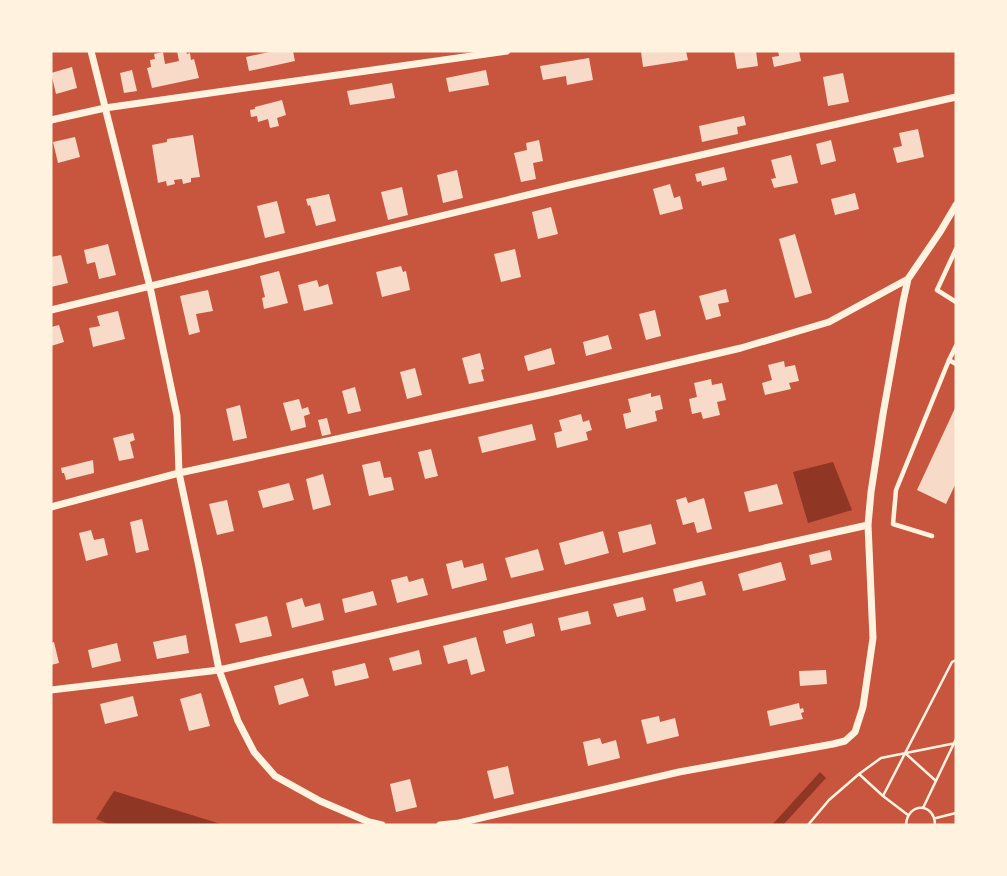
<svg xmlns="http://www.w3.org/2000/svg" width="1007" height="876" font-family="'PT Sans',sans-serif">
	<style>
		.water { fill: #8f3625 }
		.building { fill: #f7dbc8 }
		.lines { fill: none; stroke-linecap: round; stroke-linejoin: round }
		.path { stroke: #fff3e0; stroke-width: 2.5 }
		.service { stroke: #fff3e0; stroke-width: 4.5 }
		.minor { stroke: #fff3e0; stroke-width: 7 }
	</style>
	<rect width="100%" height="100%" fill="#c8553d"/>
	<path class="water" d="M833,462L852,510L808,523L793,472Z
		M820,772L826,778L783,825H772Z
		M114,791L224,825H111L96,819Z"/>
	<path class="building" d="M177,51H186L187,54L190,53L191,60L194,59L199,78L152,88L147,68L151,67L150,60L155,59L154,54L163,52L165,64L179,61Z
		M274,51H293L295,61L249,71L246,57Z
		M649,51H686L688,60L643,67L641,52Z
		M734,51H756L758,66L737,69Z
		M778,51H799L801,61L774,67L772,57L779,56Z
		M589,58L593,80L567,85L566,76L543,80L540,66Z
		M72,67L77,88L56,94L51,73Z
		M132,70L137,91L124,93L120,73Z
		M486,70L489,85L449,92L446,78Z
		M843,73L849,102L828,106L823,77Z
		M392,83L395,98L350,105L347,91Z
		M282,100L286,115L277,118L279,126L270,128L268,119L258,122L257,116L251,117L250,110L255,109V107Z
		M744,116L746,125L737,127L738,134L702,142L699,126Z
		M918,129L924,157L897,163L893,148L902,146L899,133Z
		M193,135L200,177L191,178V182L183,184L182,179L174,180L175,184L167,186L166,181L158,183L152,145L167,142V139Z
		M75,137L80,157L58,163L53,142Z
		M539,140L543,161L533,163L536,179L521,182L514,153L527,150L526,143Z
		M831,140L836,161L821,165L816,144Z
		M791,155L798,183L774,188L771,179L776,178L771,160Z
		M724,167L727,180L702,186L701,181L697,182L695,174Z
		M457,170L463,198L443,203L437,175Z
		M670,184L674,198L680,196L683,209L660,215L653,189Z
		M402,187L408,215L388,220L381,192Z
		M855,193L859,209L835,215L831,199Z
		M329,194L336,221L316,226L310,205L308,206L306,199Z
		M277,201L285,233L265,238L257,206Z
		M551,207L558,234L538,239L532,212Z
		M795,234L812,293L795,298L779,239Z
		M108,244L116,275L99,279L95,262L87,264L84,250Z
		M515,249L521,277L501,282L494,254Z
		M61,255L68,283L51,287V257Z
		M401,266L403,272L406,271L410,290L382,297L376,272Z
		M279,271L288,303L264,309L262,298L265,297L260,276Z
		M317,280L319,287L328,284L333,304L304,311L298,285Z
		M726,289L729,302L718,304L721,316L706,320L699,296Z
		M208,290L213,311L196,314L200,332L189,335L180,296Z
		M655,310L661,336L646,340L639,314Z
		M118,311L125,339L93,347L89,328L100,326L97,316Z
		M59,325L64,342L51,346V327Z
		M608,335L612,349L586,356L583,342Z
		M551,348L555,364L528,371L524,356Z
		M480,353L484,369L481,370L484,381L469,384L462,358Z
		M784,361L785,367L795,365L799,381L789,383L791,389L765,395L762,383L772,380L768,365Z
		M415,368L422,395L407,399L400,372Z
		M711,379L712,385L722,383L726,400L717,402L720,415L703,419L701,412L692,414L689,399L697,397L694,383Z
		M355,387L361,411L348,414L342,391Z
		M651,393V397L660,395L663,409L655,411L657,421L626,429L623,414L631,412L628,399Z
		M299,399L302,409L308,407L310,414L304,416L306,427L291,431L283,403Z
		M240,405L247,438L233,441L226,409Z
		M956,406V483L946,504L917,490Z
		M581,414L583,422L589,420L592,430L586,432L588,440L557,448L554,433L562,431L559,420Z
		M327,418L331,434L322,436L318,420Z
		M532,424L536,440L482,453L478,437Z
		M133,433L135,440L130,442L134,458L119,461L113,438Z
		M431,449L438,476L425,479L418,452Z
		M93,460L94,473L66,480L64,473H62L61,468Z
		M380,461L384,478L391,477L394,490L369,496L362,465Z
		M323,474L331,505L313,510L306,479Z
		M289,483L294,500L263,508L258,491Z
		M777,484L783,504L749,512L744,492Z
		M686,497L688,503L704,498L712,529L697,533L694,522L683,525L676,500Z
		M227,500L234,531L217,535L209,504Z
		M142,519L149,550L136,553L130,522Z
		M651,524L656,544L623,553L618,532Z
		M91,530L94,540L104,538L108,555L86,561L79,533Z
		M603,531L609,553L565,565L559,543Z
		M538,549L544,570L511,578L505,558Z
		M830,550L832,560L811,565L809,555Z
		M462,560L464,568L483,563L487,580L452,589L446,564Z
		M781,562L786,580L743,591L738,574Z
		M407,576L409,582L423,578L428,595L397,603L391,580Z
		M702,581L706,595L676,602L673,589Z
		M373,591L377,605L345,613L342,599Z
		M643,597L646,610L617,617L613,604Z
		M302,598L305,607L320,603L324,620L292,628L286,603Z
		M588,611L591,624L561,631L558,618Z
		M267,616L272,636L240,643L235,624Z
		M532,623L535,636L506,644L503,631Z
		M186,635L189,653L157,659L153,642Z
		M476,637L485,671L471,675L467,659L448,664L443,646Z
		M54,642L59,663L51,665V643Z
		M117,643L121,661L92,668L88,650Z
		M419,650L422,664L393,671L389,658Z
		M365,663L369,678L335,686L332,671Z
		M826,670L827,684L800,686L799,671Z
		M303,678L309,696L279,705L274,686Z
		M201,693L210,726L189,731L180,699Z
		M133,696L138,716L105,724L100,704Z
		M799,703L800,709L803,708L804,712L801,713L803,719L770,726L767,711Z
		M659,716L660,722L675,718L679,736L647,744L641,720Z
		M600,738L602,744L616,740L620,758L588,766L583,742Z
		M508,766L514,794L494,799L487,771Z
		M410,779L417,807L396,812L390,784Z"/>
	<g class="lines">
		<path class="path" d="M905,753L936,781
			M859,774L883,796L908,815
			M883,796L952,662L956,660
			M923,808L956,739
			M936,818L956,813
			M808,825L829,800L859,774L881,758L956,743
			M906,825C907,802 935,802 935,825"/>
		<path class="service" d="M956,249L937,290L956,302
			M956,346L949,360L956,364
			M932,536L893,524L896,490L949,360"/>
		<path class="minor" d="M91,51L150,287L177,416L179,473L199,567L219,670L238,721L254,752L275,776L320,801L369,822L382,825
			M51,120L105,108L507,51
			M51,310L569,185L956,97
			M51,507L179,473L549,393L741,348L829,322L908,279
			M51,690L219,670L868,525
			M440,825L459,823L679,772L833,744L845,741L855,732L863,707L873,638L868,525L871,492L883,414L903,302L908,279L940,232L956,205"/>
	</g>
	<rect width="1007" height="876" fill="none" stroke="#fff3e0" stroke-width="105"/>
</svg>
